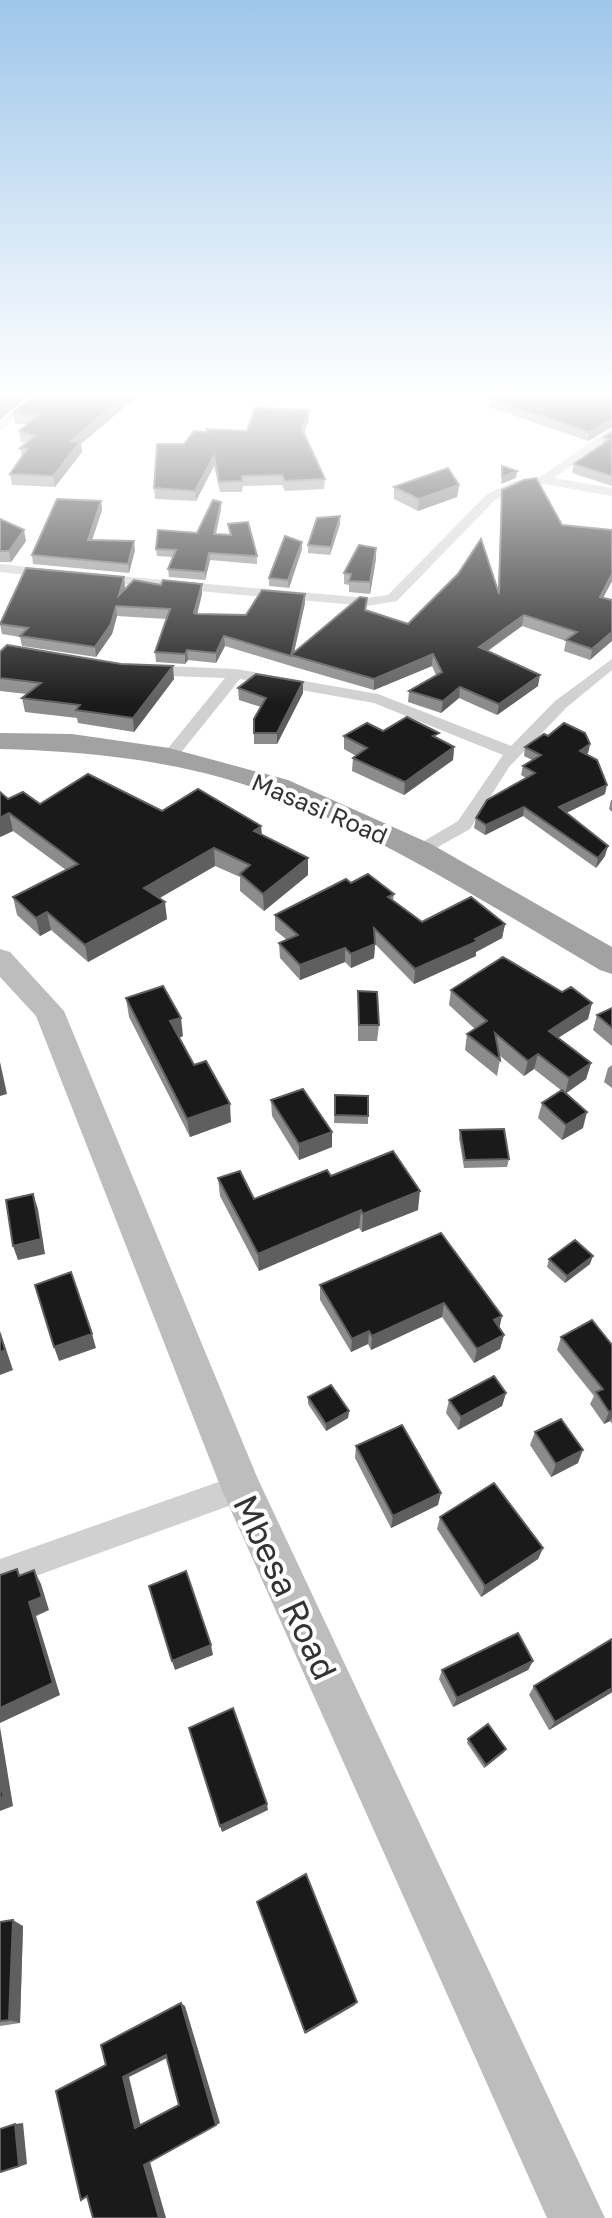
<svg xmlns="http://www.w3.org/2000/svg" width="612" height="2218" font-family="'Golos Text',sans-serif">
	<style>
		.lines { fill: none; stroke-linecap: round; stroke-linejoin: round }
		.minor { fill: #d0d0d0; fill-rule: evenodd }
		.secondary { fill: #bdbdbd; fill-rule: evenodd }
		.trunk { fill: #a2a2a2; fill-rule: evenodd }
		.wall { fill: #8c8c8c }
		.shaded-wall { fill: #5f5f5f }
		.building { fill: #1a1a1a; stroke: #5f5f5f; stroke-width: 2; fill-rule: evenodd }
		.labels { text-anchor: middle; dominant-baseline: central; stroke-width: 8; stroke-linejoin: round; paint-order: stroke }
		.far-street-label { font-size: 24px; fill: #333; stroke: #fff }
		.near-street-label { font-size: 34px; fill: #333; stroke: #fff }
	</style>
	<rect width="100%" height="100%" fill="#fff"/>
	<g class="lines">
		<path class="minor" d="M33,395H44L0,432V423Z
			M612,428V436L554,478L612,488V496L544,484L522,487L495,500L397,601L367,606L97,582L90,578L97,574L367,598L388,595L487,494L515,481L540,477Z
			M0,564L54,570L61,574L54,578L0,572Z
			M612,659V670L567,707L509,767L470,829L420,857L411,851L414,847L458,821L503,755L374,703L240,679L175,760L169,762L161,757L225,678L144,675L136,670L144,665L236,669L378,694L511,746L555,701Z
			M241,1474L251,1478L255,1488L251,1498L0,1589V1559Z"/>
		<path class="secondary" d="M0,949L10,952L64,1011L257,1477L605,2218H547L221,1488L36,1016L0,977Z"/>
		<path class="trunk" d="M0,733L72,734L169,748L288,780L431,844L612,947V974L600,970C494,908 383,836 268,793C186,761 87,751 0,749Z"/>
	</g>
	<path class="wall" d="M35,395L81,444L82,452L55,487L12,485L10,474L22,457L20,448L26,443L21,442L19,431L27,424H15L13,413Z
		M612,395V427L588,441L489,407L490,399L593,398Z
		M309,420L304,433L325,479L324,489L285,491L282,485L243,486L242,492H220L214,466L196,501L155,499L154,488L184,444L208,432L247,431Z
		M612,432V486L572,473L574,464L603,444L604,437Z
		M459,485L457,497L418,511L394,499V487Z
		M502,490L562,525L612,530V581L603,598L590,660L564,651L566,641L522,626L488,651L538,686L497,715L459,698L441,713L408,702L409,691L436,675L432,666L374,690L291,666V664V666L225,646L216,663L188,660L185,664L156,662L155,652L167,619L117,616L112,634L96,657L22,646L20,637L2,634L0,624L124,577V590L202,594L197,614L246,615L305,603L294,653L366,611L408,624L498,591Z
		M101,501L102,510L92,540L135,550L129,573L33,564L32,555Z
		M221,509L216,534L230,535L228,524L257,556V564L210,560L205,580L169,577L168,569L173,557L157,556L156,549L197,533Z
		M340,516V524L330,555L308,553V545Z
		M0,519L26,541L11,562H0Z
		M302,549L289,588L269,586V578Z
		M376,559L370,594L349,592V585L344,584V573Z
		M0,652L174,679L134,732L78,723L77,718L25,712L22,698L27,694L0,691Z
		M303,682V693L277,744H254V719L261,707L239,700L238,688Z
		M383,731L438,739L454,747L453,760L404,795L352,771L353,758L356,756L344,749V736Z
		M548,736L590,744L588,753L586,754L605,794L566,813L605,856L596,868L523,816L485,835L474,828L476,818L526,778L521,775L523,766L532,760L524,756L525,747Z
		M8,799L40,804L162,811L261,826L262,835L308,858V875L264,911L240,891V877L215,866L160,898L167,919L88,962L51,930L40,936L17,915L13,897L66,870L13,831L0,837Z
		M611,800H612V812L609,809Z
		M351,883L394,894L393,901L422,922L505,924L502,938L476,952V956L414,984L375,944L374,958L351,968L345,962L300,980L280,958L279,943L287,940L275,930V915Z
		M451,990L562,992L592,1003L588,1019L558,1038L591,1063L586,1079L566,1093L583,1128L562,1140L538,1118L542,1103L562,1091L534,1069L524,1076L499,1055L500,1060L497,1076L465,1050L467,1034L475,1029L449,1005Z
		M358,991L379,1025L377,1041H358Z
		M126,998L183,1036L179,1038L194,1065L231,1122L190,1137L129,1017Z
		M612,1008V1046L593,1030L597,1015Z
		M612,1065V1088L604,1082L608,1068Z
		M335,1095L368,1096V1124L334,1123Z
		M271,1100L332,1132V1147L299,1160L272,1116Z
		M460,1130L509,1159L507,1167L464,1168L459,1138Z
		M331,1176L418,1210L362,1232L359,1228L259,1271L220,1196L218,1178L254,1199Z
		M441,1233L504,1335L500,1349L474,1363L442,1317L371,1350L368,1344L351,1352L320,1300V1285Z
		M549,1259L590,1264L565,1283L547,1267Z
		M561,1337L612,1345V1424L610,1421L604,1424L590,1404L594,1396L557,1350Z
		M506,1393L502,1406L458,1430L446,1413L449,1400Z
		M308,1397L349,1411L348,1418L326,1431L308,1404Z
		M535,1432L578,1463L551,1477L530,1445Z
		M356,1446L438,1505L391,1528L355,1458Z
		M440,1517L543,1548L538,1559L481,1597L437,1529Z
		M612,1639V1692L549,1730L529,1695L534,1686Z
		M533,1661L528,1670L453,1707L439,1679L442,1670Z
		M468,1739L506,1749L503,1753L484,1768L467,1743Z
		M0,1922L23,1926L20,2023L0,2026Z"/>
	<path class="shaded-wall" d="M16,395H29L0,420V408Z
		M126,395H139L81,444L82,452L55,487L53,476L71,441Z
		M309,410V420L302,439V429Z
		M612,419V427L588,441L589,432Z
		M214,456V466L196,501L195,491Z
		M517,471L516,478L501,484L502,477Z
		M459,485L457,497L418,511L419,499Z
		M101,501L102,510L89,549L88,540Z
		M221,502V509L214,542V534Z
		M340,516V524L330,555L331,547Z
		M24,530L26,541L11,562L9,551Z
		M134,541L135,550L129,573L128,564Z
		M302,542V549L289,588L288,580Z
		M376,548V559L370,594V582Z
		M209,553L210,560L205,580V572Z
		M612,574V581L598,607L600,597Z
		M124,577L125,587L120,605L119,595Z
		M202,584V594L195,622L194,613Z
		M305,594V603L293,656L291,655V666V656Z
		M116,606L117,616L112,634L96,657L95,647Z
		M524,615L522,626L477,658L479,647Z
		M612,632V641L590,660L592,649Z
		M224,636L225,646L216,663V653Z
		M187,650L188,660L185,664V654Z
		M433,654L432,666L374,690V679Z
		M173,666L174,679L134,732L133,718Z
		M540,675L538,686L497,715L499,704Z
		M303,682V693L277,744V733Z
		M460,687L459,698L441,713L443,701Z
		M590,744L588,753L578,760L580,751Z
		M454,747L453,760L404,795L405,782Z
		M607,785L605,794L558,817L559,807Z
		M524,807L523,816L485,835L486,825Z
		M9,813L13,831L0,837V818Z
		M261,826L262,843L254,831Z
		M608,846L605,856L596,868L598,858Z
		M214,848L215,866L147,905L144,888Z
		M308,858V875L264,911L263,894Z
		M165,902L167,919L88,962L85,945Z
		M47,912L51,930L40,936L36,918Z
		M505,924L502,938L476,952V956L414,984L415,969Z
		M375,944L374,958L351,968V954Z
		M345,948V962L300,980V965Z
		M592,1003L588,1019L545,1046L549,1031Z
		M181,1018L183,1036L172,1040L170,1021Z
		M538,1054L534,1069L524,1076L528,1061Z
		M0,1062L7,1094L0,1096Z
		M591,1063L586,1079L565,1094L569,1078Z
		M230,1104L231,1122L190,1137L187,1119Z
		M587,1112L583,1128L562,1140L566,1125Z
		M332,1132V1147L299,1160V1144Z
		M420,1191L418,1210L362,1232L363,1214Z
		M33,1194L38,1209L45,1254L18,1260L13,1246Z
		M361,1210L359,1228L259,1271L258,1254Z
		M593,1256L590,1264L565,1283L567,1276Z
		M444,1303L442,1317L371,1350L372,1336Z
		M502,1316L499,1330L494,1320Z
		M0,1331L13,1370L0,1375Z
		M369,1331L368,1344L351,1352L352,1339Z
		M92,1334L96,1348L59,1361L54,1347Z
		M504,1335L500,1349L474,1363L477,1349Z
		M506,1393L502,1406L458,1430L461,1417Z
		M349,1411L348,1418L326,1431V1424Z
		M612,1411V1417L610,1421L604,1424L609,1412Z
		M583,1450L578,1463L551,1477L556,1464Z
		M441,1493L438,1505L391,1528L393,1516Z
		M543,1548L538,1559L481,1597L485,1586Z
		M34,1570L41,1584L49,1610L36,1616L60,1695L0,1723V1708Z
		M211,1645L213,1655L175,1670L172,1661Z
		M533,1661L528,1670L453,1707L457,1698Z
		M612,1686V1692L611,1693L549,1730L555,1722Z
		M0,1727L13,1806L0,1811Z
		M506,1749L503,1753L484,1768L486,1765Z
		M267,1804L268,1810L222,1832L220,1826Z
		M13,1920L23,1926L20,2023L9,2020Z
		M357,2002L355,2005L305,2034V2032Z
		M181,2003L185,2006L220,2123L150,2162L166,2218H159L144,2165L216,2125Z
		M166,2055L171,2056L129,2077L141,2127L135,2128L123,2077Z
		M23,2123L27,2164L0,2173L15,2124Z"/>
	<path class="building" d="M0,395H16L0,408Z
		M35,395H126L71,441L80,442L53,476L10,474L27,449L20,448L35,436L19,431L38,415L13,413Z
		M496,395H583L593,398L598,395H612V419L589,432L490,399Z
		M255,408L309,410L302,429L325,479L285,481L282,475L242,476V481L219,482L214,456L195,491L154,488L157,444H184L194,431L208,432L207,429L247,431Z
		M612,432V476L574,464L610,439L604,437Z
		M502,466L517,471L502,477Z
		M448,468L459,485L419,499L394,487Z
		M536,478L562,525L612,530V574L600,597L612,600V632L592,649L566,640L577,632L524,615L479,647L540,675L499,704L460,687L443,701L409,691L442,672L433,654L374,679L291,655L360,597L367,598L365,610L408,624L458,574L481,539L499,594L502,490L524,480Z
		M57,499L101,501L88,540L134,541L128,564L32,555Z
		M213,500L221,502L214,534L231,535L228,524L248,522L257,556L209,553L205,572L168,569L176,550L156,549L158,530L197,533Z
		M340,516L331,547L308,545L317,518Z
		M0,519L24,530L9,551H0Z
		M285,536L302,542L288,580L269,578Z
		M359,545L376,548L370,582L349,581L351,574L344,573Z
		M26,568L124,577L119,595L134,580L161,585L163,580L202,584L194,613L198,614L246,615L262,590L305,594L291,656L224,636L216,653L187,650L185,654L155,652L170,609L116,606L111,624L95,647L20,636L28,628L0,624Z
		M7,645L121,664L173,666L133,718L76,710L80,705L22,698L41,683L0,678V652Z
		M256,674L303,682L277,733H254V719L266,698L238,688Z
		M407,717L439,733L433,736L454,747L405,782L353,758L367,748L344,736L367,723L383,731Z
		M564,723L585,733L590,744L580,751L597,760L607,785L559,807L608,846L598,858L524,807L486,825L476,818L487,800L535,773L523,766L541,755L525,747L544,734L548,736Z
		M88,774L162,811L198,789L261,826L254,831L308,858L263,894L240,874L250,865L214,848L144,888L165,902L85,945L47,912L36,918L13,897L78,864L9,813L0,818V792L8,799L23,792L40,804Z
		M368,874L394,894L388,897L422,922L471,897L505,924L475,939L478,941L415,969L374,928L375,944L351,954L345,948L300,965L279,943L298,935L275,915L346,879L351,883Z
		M503,957L562,992L571,987L592,1003L549,1031L591,1063L569,1078L538,1054L528,1061L495,1033L500,1060L467,1034L487,1021L451,990Z
		M163,986L181,1018L170,1021L194,1065L206,1061L230,1104L187,1119L126,998Z
		M358,991L377,992L379,1025H359Z
		M612,1008V1028L597,1015Z
		M303,1089L332,1132L299,1144L271,1100Z
		M562,1090L587,1112L566,1125L542,1103Z
		M335,1095L368,1096V1116L335,1115Z
		M504,1129L509,1159L465,1160L460,1130Z
		M393,1151L420,1191L363,1214L361,1210L258,1254L218,1178L240,1171L254,1199L327,1170L331,1176Z
		M33,1194L41,1239L13,1246L6,1200Z
		M441,1233L502,1316L494,1320L504,1335L477,1349L444,1303L372,1336L369,1331L352,1339L320,1285Z
		M575,1240L593,1256L567,1276L549,1259Z
		M71,1272L92,1334L54,1347L35,1285Z
		M592,1320L612,1345V1411L609,1412L596,1392L603,1389L561,1337Z
		M0,1334L5,1350L0,1352Z
		M494,1376L506,1393L461,1417L449,1400Z
		M331,1385L349,1411L326,1424L308,1397Z
		M561,1419L583,1450L556,1464L535,1432Z
		M402,1425L441,1493L393,1516L356,1446Z
		M494,1483L543,1548L485,1586L440,1517Z
		M17,1569L19,1576L34,1570L42,1597L29,1602L53,1683L0,1708V1575Z
		M186,1571L211,1645L172,1661L149,1586Z
		M518,1633L533,1661L457,1698L442,1670Z
		M612,1639V1688L555,1722L534,1686Z
		M233,1708L267,1804L220,1826L189,1728Z
		M488,1724L506,1749L486,1765L468,1739Z
		M0,1775L3,1797L0,1798Z
		M306,1874L357,2002L305,2032L257,1902Z
		M13,1920L9,2020L0,2021V1922Z
		M181,2003L216,2125L144,2165L159,2218H93L87,2196L81,2200L56,2091L106,2065L101,2045ZM166,2055L179,2105L135,2128L123,2077Z
		M15,2124L19,2166L0,2172V2129Z"/>
	<linearGradient id="sky" x2="0" y2="1"><stop stop-color="#9ec6ea"/><stop offset="0.56" stop-color="#fff"/><stop offset="1" stop-color="#fff" stop-opacity="0"/></linearGradient>
	<rect width="612" height="705" fill="url(#sky)"/>
	<g class="labels">
		<g class="far-street-label">
			<text transform="translate(320 808) rotate(23)">Masasi Road</text>
		</g>
		<g class="near-street-label">
			<text transform="translate(286 1587) rotate(65)">Mbesa Road</text>
		</g>
	</g>
</svg>
